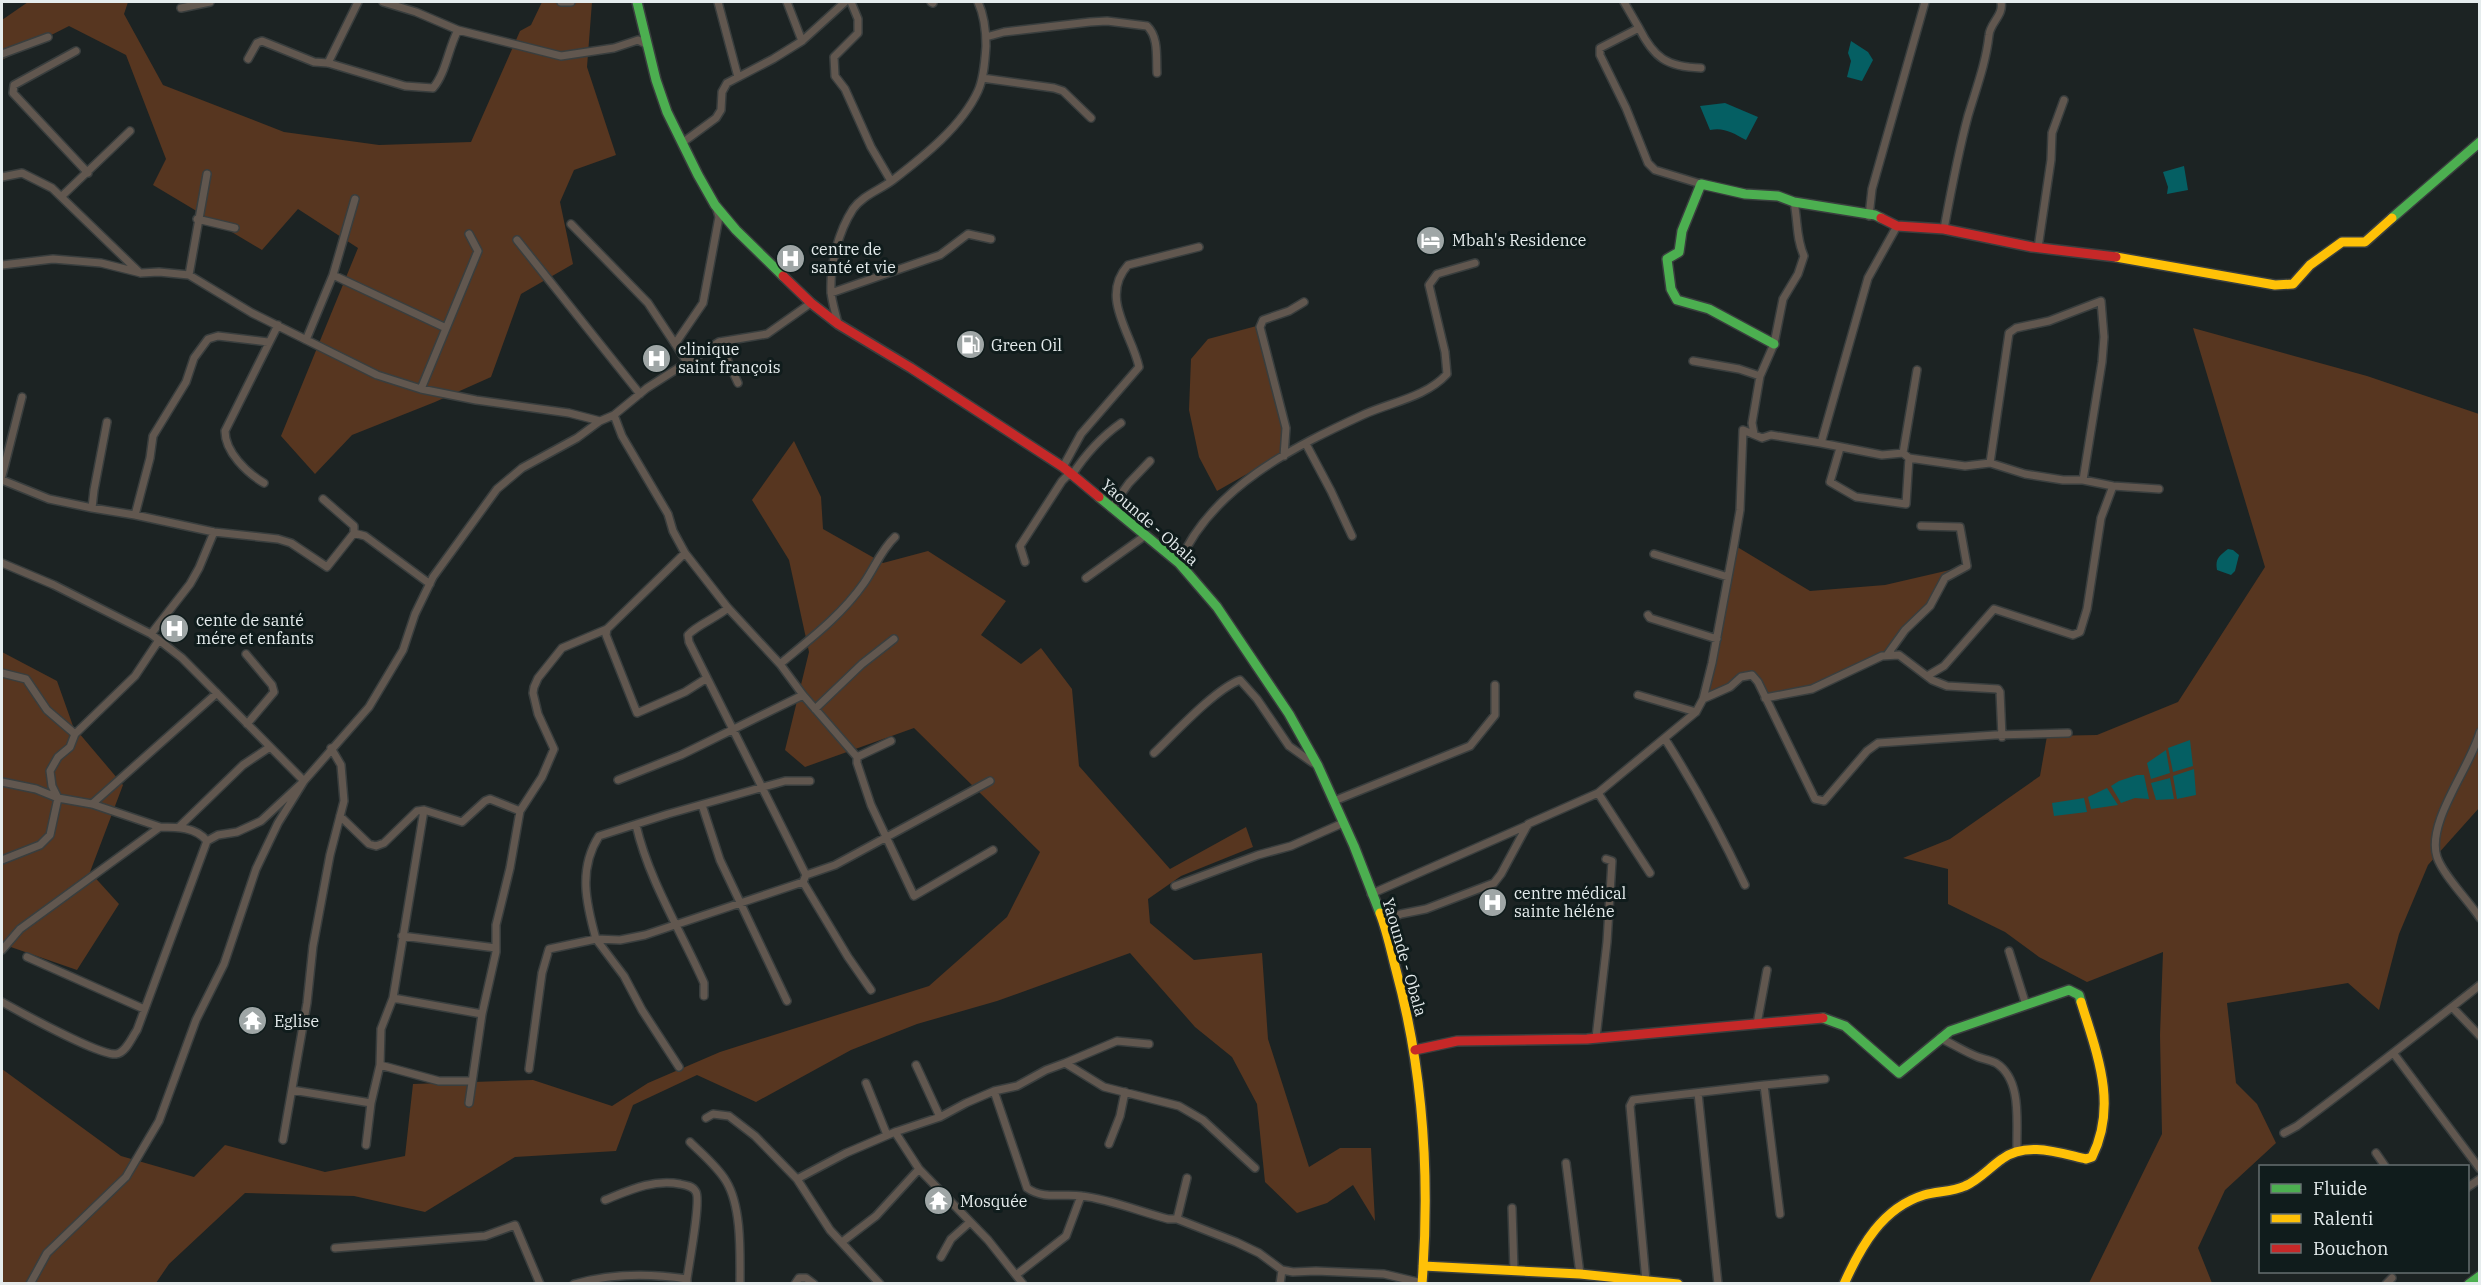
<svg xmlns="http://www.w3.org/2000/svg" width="2481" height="1285" font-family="'IBM Plex Serif',serif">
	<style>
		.green { fill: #573620 }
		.water { fill: #055f63 }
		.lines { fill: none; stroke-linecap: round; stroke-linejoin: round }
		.street-casing { stroke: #393e3e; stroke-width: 10 }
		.fast-casing { stroke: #393e3e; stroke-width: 12 }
		.slow-casing { stroke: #393e3e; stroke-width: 12 }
		.jam-casing { stroke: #393e3e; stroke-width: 12 }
		.street { stroke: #61574f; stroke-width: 7 }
		.fast { stroke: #4caf50; stroke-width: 9 }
		.slow { stroke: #ffc107; stroke-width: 9 }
		.jam { stroke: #c62828; stroke-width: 9 }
		.labels { text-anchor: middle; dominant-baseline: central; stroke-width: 6; stroke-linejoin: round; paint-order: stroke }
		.poi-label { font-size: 16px; fill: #e5eced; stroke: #101c1c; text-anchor: start }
		.street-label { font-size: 16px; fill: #e5eced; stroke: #101c1c }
	</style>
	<rect width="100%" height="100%" fill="#1c2323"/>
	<path class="green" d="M28,2H128L124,14L163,85L284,132L379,145L471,142L520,31L531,25L542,2H592L587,67L616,155L574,170L560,202L573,264L521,294L491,377L435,402L352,435L315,474L281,436L358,248L298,209L262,250L153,185L166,159L126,55L69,26L2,60V20Z
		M1264,324L1265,338L1289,432V450L1217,491L1199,457L1189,410L1191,359L1208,339Z
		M2193,328L2367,376L2479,414V808L2428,865L2399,934L2379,1010L2348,983L2227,1003L2236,1083L2257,1104L2276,1143L2225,1190L2198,1248L2212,1283H2089L2162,1134L2160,1035L2163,952L2087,982L2039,957L2005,932L1948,904V869L1903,858L1950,839L2040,776L2047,736L2097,735L2178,702L2265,567Z
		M794,441L821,497L823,529L883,563L928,551L1006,601L981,635L1021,664L1041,648L1072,689L1079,766L1170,869L1246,827L1253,847L1181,876L1148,899L1150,923L1194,960L1262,953L1268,1039L1309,1167L1340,1148H1371L1375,1221L1353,1185L1327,1203L1297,1213L1265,1182L1257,1104L1232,1057L1195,1027L1130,953L997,1001L917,1024L851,1050L756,1102L697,1075L633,1105L616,1151L515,1157L425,1212L354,1196L245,1193L169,1264L156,1283H2V1069L121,1156L194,1177L225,1145L325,1172L405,1156L413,1084L533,1080L612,1106L648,1083L720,1052L929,986L1007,917L1040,852L914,728L805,767L785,750L809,652L789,560L752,500Z
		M1734,545L1810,591L1885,585L1967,566L1945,578L1930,606L1887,655L1812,689L1765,698L1752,675L1703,699Z
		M2,652L57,681L73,726L123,785L90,872L119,904L77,970L5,945L2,948Z"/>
	<path class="water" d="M1851,41L1868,52L1873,60L1862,81L1847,77L1851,61L1848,53Z
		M1725,103L1758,117L1746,140C1733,133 1724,127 1710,130L1700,106Z
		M2184,166L2188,190L2167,194L2168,187L2163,172Z
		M2228,549L2233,550L2239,555L2235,571L2231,575L2217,570C2215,559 2219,556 2228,549Z
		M2190,740L2193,766L2173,772L2168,748Z
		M2166,750L2170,773L2151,779L2147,763Z
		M2194,769L2196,795L2177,799L2173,776Z
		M2137,775H2144L2149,799L2135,798L2121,803L2111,786L2119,781Z
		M2170,778L2174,799L2156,800L2151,783Z
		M2107,788L2118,805L2091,809L2088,797Z
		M2084,798L2087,812L2054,816L2052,803Z"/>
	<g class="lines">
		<defs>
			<path id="street" d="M383,2L416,12L458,30
				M561,2H571
				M718,2L738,77
				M787,2L802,41
				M851,2L858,19V33L834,57L835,76L845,89L871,147L891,181
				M931,2L933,3
				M1624,2L1639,28L1600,48V55L1626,108L1648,163L1655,170L1701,184
				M181,8L210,2
				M1639,28C1654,58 1667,67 1701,68
				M986,37L1004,32L1090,22L1107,21L1147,26C1159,37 1156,58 1157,73
				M76,51L14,85L13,93L88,173
				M2,54L48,37
				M248,59L257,43L262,41L314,62L328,63L405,86L433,88C446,73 448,49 458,30L561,56L614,48L638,40L646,44
				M328,63L358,2
				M982,78L1054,88L1063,91L1091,118
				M682,143L716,118L721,110L722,92L727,83L773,59L802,41L845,2
				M2,177L22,173L52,188L140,273
				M62,196L130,131
				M1869,216L1872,189L1925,2
				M197,219L235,228
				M571,224L648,303L687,362
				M1944,229C1951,191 1958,153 1968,116C1976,89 1986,63 1989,35C1990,23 2004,15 2001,2
				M517,240L640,394
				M2038,248L2051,160L2052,133L2064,100
				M2,265L53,259L101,263L141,273L159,272L189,275L252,313L377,375L421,389L476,400L569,413L600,421L614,415L647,388L719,342L767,334L811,303
				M189,275L207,174
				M333,275L446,328
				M831,293L940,255L968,234L991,239
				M838,324C836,314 832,303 831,292C830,265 838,232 853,209C863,195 880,190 893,180C924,156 962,126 978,91C984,78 985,60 986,46C986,31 984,15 978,2
				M306,340L333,275L355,199
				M719,342L738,383
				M675,344L703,303L719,217L717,210
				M1693,361L1739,369L1760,376
				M421,389L478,251L469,234
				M614,415L622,436L668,514L673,531L685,553L728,608L780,664L803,695L857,757V763L871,805L914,896L993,850
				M1754,434L1752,423L1760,376L1774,344L1783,299L1798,274L1804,256C1796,238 1798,222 1794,202
				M1821,443L1882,455L1903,453L1909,458L1965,466L1990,463L2025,474L2063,480H2083L2113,486L2159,489
				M1306,444L1331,491L1352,536
				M1840,448L1830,482L1856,497L1906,504L1909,458
				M1903,453L1917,370
				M1284,456L1286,428L1260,327L1263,320L1289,311L1304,302
				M1990,463L2009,333L2016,328L2049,321L2101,301L2104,337L2102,362L2083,480
				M1063,467L1081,434L1139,367C1132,334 1099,297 1128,265L1199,247
				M2,476L22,397
				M2,480L49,499L92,508L135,515L214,532L278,539L291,543L327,567L354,533
				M264,483C247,473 225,452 225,431L278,325
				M323,499L354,526V533
				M92,508L94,490L107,422
				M1111,508L1129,483L1150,461
				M135,515L150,458L153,436L186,382L194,358L208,339L218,336L268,342
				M354,533L365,536L430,584
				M685,553L607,629L606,635L637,713L685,692L707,678
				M1654,554L1728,577
				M1025,562L1020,546L1062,481L1067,476L1072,475C1085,455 1101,437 1121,423
				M2,563L54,585L151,634L182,658L304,781L278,823L256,869L224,964L196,1020L159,1121L126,1177L47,1253L30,1284
				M1179,563C1212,487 1293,447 1365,414C1392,402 1426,397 1447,374L1445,352L1429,285L1437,274L1475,263
				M1086,578L1146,535
				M728,608C716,618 697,625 688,635L689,642L806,875
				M1648,615L1650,618L1717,639
				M151,634L190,584L199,568L214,532
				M246,654L272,685L274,692L247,724
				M1887,655L1905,630L1930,606L1945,578L1967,566L1960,527L1921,526
				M780,664C810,639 841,616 864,583C875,567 881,550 895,537
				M2,673L26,679L47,710L75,734
				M1927,676L1944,666L1994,609L2073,635L2080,632L2087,609L2101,518L2113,486
				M1638,695L1696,712
				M1765,698L1812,689L1882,656L1899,655L1932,680L1947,686L1998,689L2000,692L2002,737
				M1703,699L1730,687L1741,677L1752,675L1758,682L1815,799L1824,801L1867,751L1878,743L1995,735L2068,733
				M815,709L862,664L894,639
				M2480,732C2470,768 2426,822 2437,857C2443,875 2468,900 2480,918
				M1665,739C1695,786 1721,834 1745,885
				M1154,753C1175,733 1214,690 1240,680L1257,699L1289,746L1313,763
				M857,757L891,741
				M618,780L681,755L803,695
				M2,782L36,789L58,798L92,804L160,827
				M1598,793L1650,873
				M1334,801L1470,746L1495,715V685
				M92,804L217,693
				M702,805L720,860L787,1001
				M340,816L369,844L376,846L384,843L417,811L424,810L462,822L485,801L490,799L520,811L542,777L554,749L538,714L533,693L534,687L538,678L562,648L607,629
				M636,825C649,881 681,931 704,983V996
				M179,827L243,765L270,747
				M2,860L40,845L50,835L58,798L52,786L50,771L58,757L70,747L75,734L135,676L159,640
				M803,882L848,957L871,990
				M1175,886L1258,855L1291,846L1343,823
				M1371,894L1528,825
				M1383,922L1401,914L1426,909L1494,883L1501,874L1528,824L1598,793L1696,712L1703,699L1712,663L1734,545L1740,510L1743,430L1762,438L1771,435L1821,443L1868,278L1897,226
				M402,936L496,948
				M2,950L20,929L160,827C177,827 196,827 207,841
				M2009,951L2026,1005
				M27,957L144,1009
				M393,998L482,1014
				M2,1002C20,1012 100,1056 116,1054C126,1053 132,1037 137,1030L207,841L218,835L237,832L261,821L304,781L369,707L403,650L415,614L433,577L497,489L522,468L577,438L600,421
				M2452,1007L2480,1036
				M1757,1024L1767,970
				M1596,1038L1607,942L1612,861L1606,859
				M1940,1038C1953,1044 1965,1052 1978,1057C1983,1059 1991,1060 1996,1063C2023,1080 2016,1124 2017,1150
				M2394,1054L2480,1169
				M1065,1063L1117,1041L1149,1044
				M380,1065L439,1081H472
				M916,1065L940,1117
				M679,1067L642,1010L624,976L596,939L620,940L645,935L803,882L806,875L835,865L990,781
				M529,1069L542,973L549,949L596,939C586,903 578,869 599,836L668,814L785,781H810
				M866,1083L887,1135
				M1764,1085L1825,1079
				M292,1090L371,1103
				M994,1091L1027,1188C1044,1200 1063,1193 1082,1196C1109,1199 1141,1212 1168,1219H1177L1236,1242L1259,1253L1282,1270L1293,1272L1316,1271L1384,1274L1422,1283
				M1698,1093L1718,1284
				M469,1103L482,1014L496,952V925L510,868L520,811
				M706,1118L713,1114L729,1116L755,1136L797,1179L830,1230L880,1284
				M895,1132L919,1169L988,1240L1023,1284
				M2284,1133L2297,1126C2359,1080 2419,1033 2480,985
				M283,1140L307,1003L313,946L330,855L344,801L341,765L331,748
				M690,1142C702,1154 717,1166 726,1181C742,1207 740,1254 740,1284
				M1109,1144L1120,1116L1125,1092
				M366,1145L371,1103L380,1065L381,1029L393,998L424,810
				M2376,1153L2385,1166
				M1566,1163L1580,1274
				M797,1179L846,1153L895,1132L940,1117L966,1103L994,1091L1017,1086L1046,1070L1065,1063L1104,1087L1179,1106L1203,1120L1255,1168
				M2468,1187L2480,1179
				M605,1200C630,1190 653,1179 680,1184C686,1185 693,1186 696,1192C701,1201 689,1264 687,1279
				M1512,1208L1514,1271
				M1177,1219L1187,1178
				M842,1242L876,1216L919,1169
				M335,1248L485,1236L515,1225L540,1284
				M941,1257L951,1239L970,1222
				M1016,1275L1066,1236L1081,1196
				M1646,1281L1630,1106L1633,1100L1764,1085L1780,1214
				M574,1284C612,1273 648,1273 687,1279V1284
				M795,1284L799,1278H806L814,1284
				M1280,1284L1282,1270
				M2386,1284L2392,1278"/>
			<path id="fast" d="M637,2L656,80L667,112L698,175L715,205L736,230L783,276
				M2392,218L2480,142
				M1774,344L1709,309L1677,300L1671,289L1667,259L1679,252L1682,231L1701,184L1745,194L1778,196L1794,202L1875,215L1881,218
				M1099,497L1179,563L1217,607L1289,714L1318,766L1354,846L1380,913
				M1823,1018L1845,1026L1899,1073L1950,1031L2069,990L2079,995L2081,1002
				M2469,1284L2480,1276"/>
			<path id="slow" d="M2116,257L2275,285L2293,284L2310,265L2342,242H2365L2392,218
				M1380,913C1387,931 1391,951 1396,970C1424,1073 1430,1178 1422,1284
				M1423,1266L1580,1274L1678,1284
				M1844,1284C1861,1246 1882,1208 1924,1195C1938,1191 1952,1192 1965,1186C1979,1180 1989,1168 2002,1159C2026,1141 2059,1153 2086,1159L2092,1157C2118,1105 2097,1054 2081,1002"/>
			<path id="jam" d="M1881,218L1897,226L1944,229L2032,247L2116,257
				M783,276L811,303L838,324L911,368L1063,467L1099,497
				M1415,1050L1457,1041L1587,1039L1823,1018"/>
		</defs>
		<use href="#street" class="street-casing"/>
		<use href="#fast" class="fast-casing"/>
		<use href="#slow" class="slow-casing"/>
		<use href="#jam" class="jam-casing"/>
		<use href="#street" class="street"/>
		<use href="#fast" class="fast"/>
		<use href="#slow" class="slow"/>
		<use href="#jam" class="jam"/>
	</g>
	<defs>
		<symbol id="hotel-disc" viewBox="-11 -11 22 22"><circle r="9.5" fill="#9fa6a6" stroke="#101c1c"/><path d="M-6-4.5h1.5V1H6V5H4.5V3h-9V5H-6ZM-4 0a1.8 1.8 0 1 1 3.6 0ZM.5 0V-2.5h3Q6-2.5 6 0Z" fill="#fff"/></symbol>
		<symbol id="hospital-disc" viewBox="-11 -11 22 22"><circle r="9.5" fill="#9fa6a6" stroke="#101c1c"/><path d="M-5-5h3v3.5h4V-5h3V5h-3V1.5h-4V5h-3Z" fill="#fff"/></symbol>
		<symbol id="fuel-disc" viewBox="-11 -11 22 22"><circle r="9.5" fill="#9fa6a6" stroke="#101c1c"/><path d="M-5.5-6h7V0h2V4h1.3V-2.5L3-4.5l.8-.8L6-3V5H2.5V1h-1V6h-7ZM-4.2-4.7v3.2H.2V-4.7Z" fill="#fff"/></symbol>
		<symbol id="temple-disc" viewBox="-11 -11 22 22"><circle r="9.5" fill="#9fa6a6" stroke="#101c1c"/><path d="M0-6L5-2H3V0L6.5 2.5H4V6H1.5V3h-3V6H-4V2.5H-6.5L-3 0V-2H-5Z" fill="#fff"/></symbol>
	</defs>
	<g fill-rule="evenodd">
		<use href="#hotel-disc" x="1414" y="224" width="33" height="33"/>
		<use href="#hospital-disc" x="774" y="242" width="33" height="33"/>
		<use href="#fuel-disc" x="954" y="328" width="33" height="33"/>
		<use href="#hospital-disc" x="640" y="342" width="33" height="33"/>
		<use href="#hospital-disc" x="158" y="612" width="33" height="33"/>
		<use href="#hospital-disc" x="1476" y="886" width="33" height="33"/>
		<use href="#temple-disc" x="236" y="1004" width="33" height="33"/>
		<use href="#temple-disc" x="922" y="1184" width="33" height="33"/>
	</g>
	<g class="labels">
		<g class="poi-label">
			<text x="1452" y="240">Mbah's Residence</text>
			<text x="811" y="249">centre de<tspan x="811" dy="18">santé et vie</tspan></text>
			<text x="991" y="345">Green Oil</text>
			<text x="678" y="349">clinique<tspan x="678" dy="18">saint françois</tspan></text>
			<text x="196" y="620">cente de santé<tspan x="196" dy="18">mére et enfants</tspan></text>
			<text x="1514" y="893">centre médical<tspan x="1514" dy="18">sainte héléne</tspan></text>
			<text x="274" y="1021">Eglise</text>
			<text x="960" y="1201">Mosquée</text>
		</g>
		<g class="street-label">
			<text transform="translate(1150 522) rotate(41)">Yaounde - Obala</text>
			<text transform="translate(1405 957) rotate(74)">Yaounde - Obala</text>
		</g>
	</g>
	<rect width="2481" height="1285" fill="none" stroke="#e5eced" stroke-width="6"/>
	<rect x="2259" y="1165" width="210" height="108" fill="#101c1c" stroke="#656f70" stroke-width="1.5"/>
	<rect x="2271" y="1184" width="30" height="9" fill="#4caf50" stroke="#656f70" stroke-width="1.5"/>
	<text x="2313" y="1195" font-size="18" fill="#e5eced">Fluide</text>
	<rect x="2271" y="1214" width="30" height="9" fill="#ffc107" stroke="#656f70" stroke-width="1.5"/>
	<text x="2313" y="1225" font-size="18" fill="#e5eced">Ralenti</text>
	<rect x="2271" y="1244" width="30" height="9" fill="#c62828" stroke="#656f70" stroke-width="1.5"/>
	<text x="2313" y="1255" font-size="18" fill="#e5eced">Bouchon</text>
</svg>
